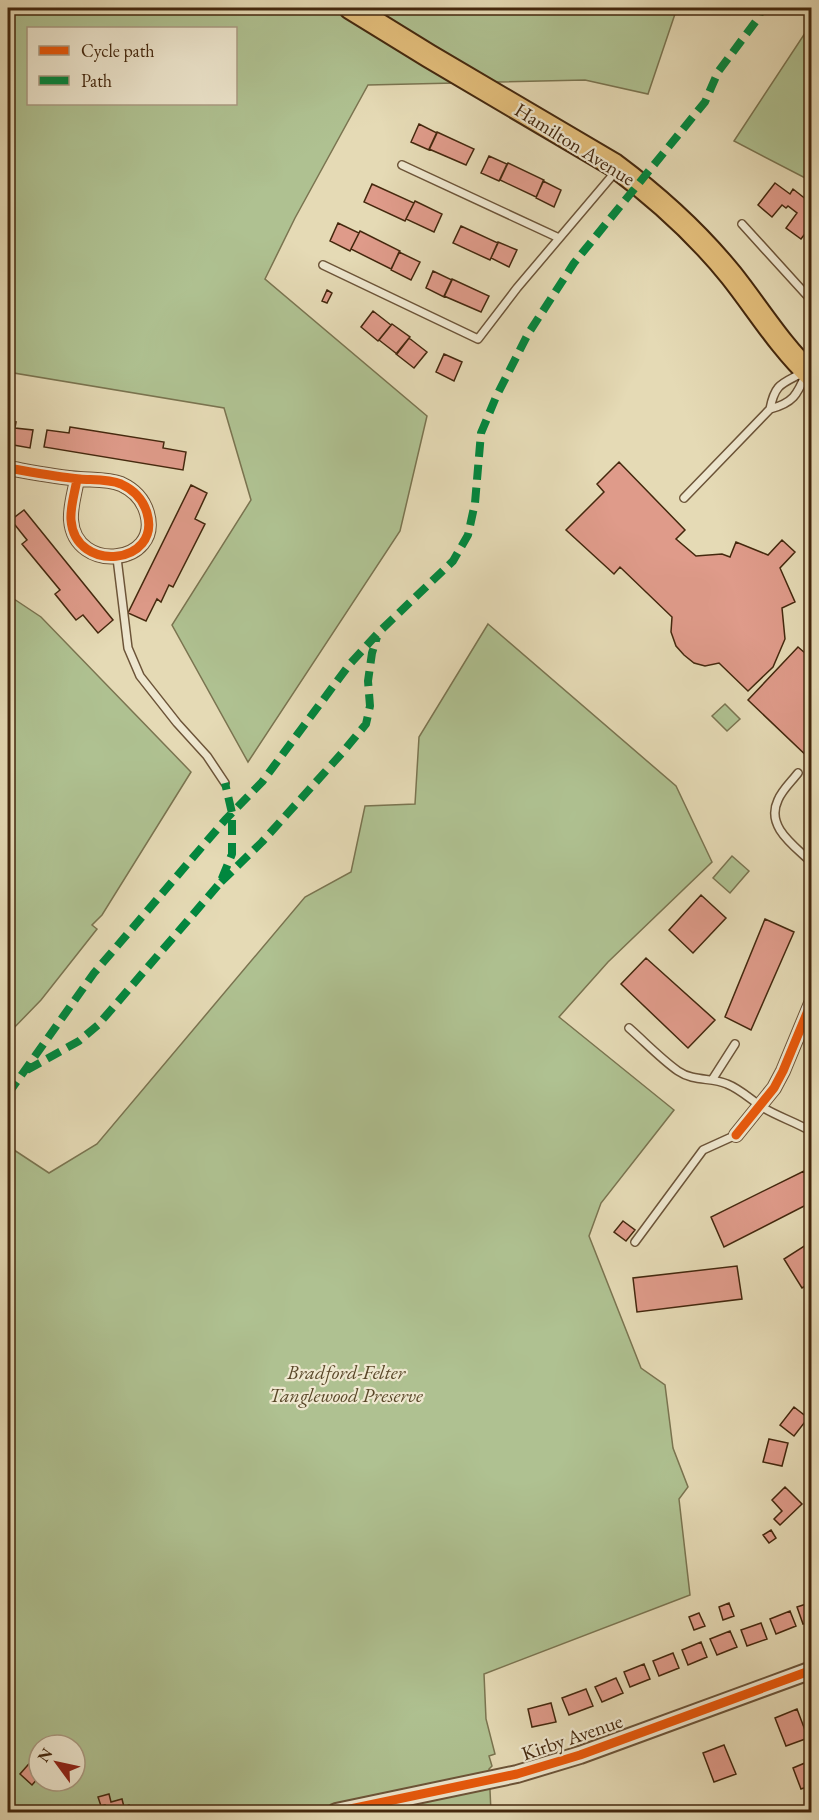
<svg xmlns="http://www.w3.org/2000/svg" width="819" height="1820" font-family="'EB Garamond',serif">
	<style>
		.green { fill: #afc191; stroke: #7a7450; stroke-width: 1.5; fill-rule: evenodd }
		.lines { fill: none; stroke-linecap: round; stroke-linejoin: round }
		.stream { stroke: #75806b; stroke-width: 4 }
		.building { fill: #df9b8a; stroke: #44280e; stroke-width: 1.5 }
		.service-casing { stroke: #6c5438; stroke-width: 10 }
		.minor-casing { stroke: #6c5438; stroke-width: 16 }
		.tertiary-casing { stroke: #6c5438; stroke-width: 20 }
		.primary-casing { stroke: #44280e; stroke-width: 26 }
		.service { stroke: #eee7cf; stroke-width: 7 }
		.minor { stroke: #eee7cf; stroke-width: 14 }
		.tertiary { stroke: #eee7cf; stroke-width: 16 }
		.primary { stroke: #e2bd7a; stroke-width: 22 }
		.quiet { stroke: #00873e; stroke-width: 8; stroke-dasharray: 15 8; stroke-linecap: butt }
		.cycleway-casing { stroke: #eee7cf; stroke-width: 13 }
		.cycleway { stroke: #e8590c; stroke-width: 9 }
		.labels { text-anchor: middle; dominant-baseline: central; stroke-width: 4.5; stroke-linejoin: round; paint-order: stroke }
		.street-label { font-size: 20px; fill: #44280e; stroke: #eee7cf }
		.park-label { font-size: 20px; font-style: italic; fill: #594728; stroke: #eee7cf }
	</style>
	<rect width="100%" height="100%" fill="#e5dab5"/>
	<filter id="stains"><feTurbulence type="fractalNoise" baseFrequency=".00333" numOctaves="4"/><feColorMatrix values="0 0 0 0 .2 0 0 0 0 .09 0 0 0 0 .02 0 0 0 .5 -.17"/></filter>
	<radialGradient id="worn" r=".72"><stop offset=".6" stop-color="#630" stop-opacity="0"/><stop offset="1" stop-color="#630" stop-opacity=".3"/></radialGradient>
	<path class="green" d="M8,8H677L648,94L585,80L368,85L295,218L265,279L427,416L400,531L248,762L172,625L251,500L224,408L8,372ZM28,28H236V104H28Z
		M811,24V181L734,141Z
		M8,595L41,617L191,772L102,915L92,925L97,929L41,1000L8,1034Z
		M488,624L676,786L712,862L608,962L559,1017L674,1110L601,1203L589,1236L641,1368L665,1385L673,1448L688,1487L679,1499L690,1595L484,1674L486,1719L495,1754L489,1756L492,1766L489,1769L491,1812H8V1146L49,1173L97,1144L305,897L351,872L365,806L415,804L419,737ZM39,1745H75V1781H39Z
		M725,704L740,719L727,731L712,716Z
		M732,856L749,871L730,893L713,878Z"/>
	<g class="lines">
		<path class="stream" d="M8,1809L13,1812"/>
	</g>
	<path class="building" d="M419,124L437,133L429,150L411,142Z
		M437,132L474,149L466,165L429,149Z
		M489,156L507,164L499,181L481,173Z
		M508,163L544,180L536,197L500,180Z
		M543,181L561,190L554,207L536,198Z
		M775,183L790,194L793,189L807,200L812,194V245L805,240L807,237L804,235L801,239L786,228L797,213L788,206L786,208L782,205L772,217L758,205Z
		M372,184L414,203L405,221L364,202Z
		M415,201L442,214L434,232L406,219Z
		M338,223L359,233L350,251L330,241Z
		M461,226L498,243L490,260L453,243Z
		M360,231L400,251L391,269L351,249Z
		M498,242L517,250L509,267L491,258Z
		M399,252L420,262L411,280L391,270Z
		M433,271L452,280L444,297L426,288Z
		M452,279L489,296L481,312L444,296Z
		M327,290L332,293L327,303L322,301Z
		M373,311L391,325L378,341L361,327Z
		M392,324L410,337L397,354L379,340Z
		M409,338L427,352L414,368L396,354Z
		M444,354L462,362L454,381L436,372Z
		M8,421L16,422L15,428L33,430L30,448L8,444Z
		M70,427L164,442L163,448L186,452L183,470L44,447L47,430L69,433Z
		M619,462L685,530L676,539L696,556L722,554L730,557L736,542L768,555L782,540L795,552L780,568L795,602L782,608L785,639L773,667L748,691L719,663L705,666L694,663L684,655L676,646L671,632L672,617L620,567L614,574L566,530L604,492L597,484Z
		M191,485L207,493L195,519L205,524L173,587L169,585L161,602L157,599L146,621L128,613Z
		M24,510L113,620L98,633L83,615L76,620L55,594L60,590L22,544L27,540L11,520Z
		M798,647L812,659V761L748,700Z
		M701,895L726,918L693,953L669,930Z
		M765,919L794,932L751,1030L725,1017Z
		M646,958L715,1020L688,1048L621,984Z
		M804,1171L812,1185V1202L724,1247L711,1217Z
		M623,1221L635,1230L626,1241L614,1232Z
		M812,1241V1282L802,1288L784,1259Z
		M737,1266L742,1299L637,1312L633,1278Z
		M794,1407L808,1418L794,1436L780,1425Z
		M769,1439L788,1443L782,1466L763,1462Z
		M785,1487L802,1504L780,1525L774,1519L782,1511L772,1500Z
		M771,1530L776,1538L769,1543L763,1535Z
		M812,1602V1621L803,1624L797,1607Z
		M729,1603L734,1616L723,1620L719,1607Z
		M790,1611L796,1626L776,1634L770,1619Z
		M699,1613L705,1626L694,1630L689,1617Z
		M761,1623L767,1639L747,1646L741,1630Z
		M730,1631L737,1647L717,1655L710,1639Z
		M701,1642L707,1657L688,1665L682,1650Z
		M673,1653L679,1668L659,1676L653,1661Z
		M644,1664L650,1679L630,1687L624,1672Z
		M616,1678L623,1693L602,1702L595,1687Z
		M586,1689L593,1706L569,1715L562,1698Z
		M551,1703L556,1722L532,1727L528,1709Z
		M797,1709L808,1738L786,1746L775,1718Z
		M724,1745L736,1774L714,1782L703,1753Z
		M34,1758L39,1763V1777L32,1785L20,1774Z
		M812,1760V1785L801,1789L793,1768Z
		M109,1794L111,1802L122,1799L124,1807L129,1805L131,1812H107L105,1805L101,1806L98,1797Z"/>
	<g class="lines">
		<defs>
			<path id="service" d="M402,165L559,238
				M742,224L812,301
				M323,265L478,339L517,288L617,170
				M770,409C775,383 782,384 804,372
				M684,498L770,409C793,403 797,395 806,374
				M117,558L128,648L140,676L177,723L207,756L225,783
				M798,773C792,781 782,790 778,800C765,827 795,846 812,863
				M629,1028C645,1042 661,1059 678,1071C694,1082 711,1077 727,1084C740,1089 750,1099 762,1107C778,1117 796,1122 812,1132
				M712,1080L735,1044
				M635,1242L703,1150L736,1135"/>
			<path id="minor" d="M8,468C31,472 56,477 80,479C92,480 109,479 121,484C134,490 143,499 147,513C162,565 75,574 71,520C70,507 75,492 77,479
				M736,1135L774,1088L783,1071L812,1001"/>
			<path id="tertiary" d="M336,1812L517,1774L580,1755L812,1670"/>
			<path id="primary" d="M351,8L429,56L614,165C657,197 697,233 731,275C758,309 780,346 812,376"/>
		</defs>
		<use href="#service" class="service-casing"/>
		<use href="#minor" class="minor-casing"/>
		<use href="#tertiary" class="tertiary-casing"/>
		<use href="#primary" class="primary-casing"/>
		<use href="#service" class="service"/>
		<use href="#minor" class="minor"/>
		<use href="#tertiary" class="tertiary"/>
		<use href="#primary" class="primary"/>
		<path class="quiet" d="M221,882L262,842L342,753L366,724L370,706L368,681L372,653L377,637
			M27,1070L79,1041L98,1025L220,883L232,854V813L225,783
			M8,1094L94,973L225,820L262,782L349,665L379,632L453,561L468,535L475,503L481,433L496,397L528,334L574,263L705,102L718,72L759,17L761,8"/>
		<defs>
			<path id="cycleway" d="M8,468C31,472 56,477 80,479C92,480 109,479 121,484C134,490 143,499 147,513C162,565 75,574 71,520C70,507 75,492 77,479
				M736,1135L774,1088L783,1071L812,1001
				M336,1812L517,1774L580,1755L812,1670"/>
		</defs>
		<use href="#cycleway" class="cycleway-casing"/>
		<use href="#cycleway" class="cycleway"/>
	</g>
	<g class="labels">
		<g class="street-label">
			<text transform="translate(575 144) rotate(32)">Hamilton Avenue</text>
			<text transform="translate(572 1737) rotate(-19)">Kirby Avenue</text>
		</g>
		<g class="park-label">
			<text x="346" y="1372">Bradford-Felter<tspan x="346" dy="23">Tanglewood Preserve</tspan></text>
		</g>
	</g>
	<rect width="819" height="1820" fill="none" stroke="#e5dab5" stroke-width="30"/>
	<rect x="9" y="9" width="801" height="1802" fill="none" stroke="#44280e" stroke-width="3"/>
	<rect x="15" y="15" width="789" height="1790" fill="none" stroke="#44280e" stroke-width="1.5"/>
	<rect x="27" y="27" width="210" height="78" fill="#eee7cf" stroke="#aa9b82" stroke-width="1.5"/>
	<rect x="39" y="46" width="30" height="9" fill="#e8590c" stroke="#aa9b82" stroke-width="1.5"/>
	<text x="81" y="57" font-size="18" fill="#44280e">Cycle path</text>
	<rect x="39" y="76" width="30" height="9" fill="#00873e" stroke="#aa9b82" stroke-width="1.5"/>
	<text x="81" y="87" font-size="18" fill="#44280e">Path</text>
	<g transform="translate(57 1763) rotate(303)"><circle r="28" fill="#eee7cf" stroke="#aa9b82" stroke-width="1.5"/>
	<path d="M0-4.5L10 22L0 15L-10 22Z" fill="#8f2418"/>
	<text y="-9" font-size="16" font-weight="bold" text-anchor="middle" fill="#44280e">N</text>
	</g>
	<rect width="100%" height="100%" filter="url(#stains)"/>
	<rect width="100%" height="100%" fill="url(#worn)"/>
</svg>
